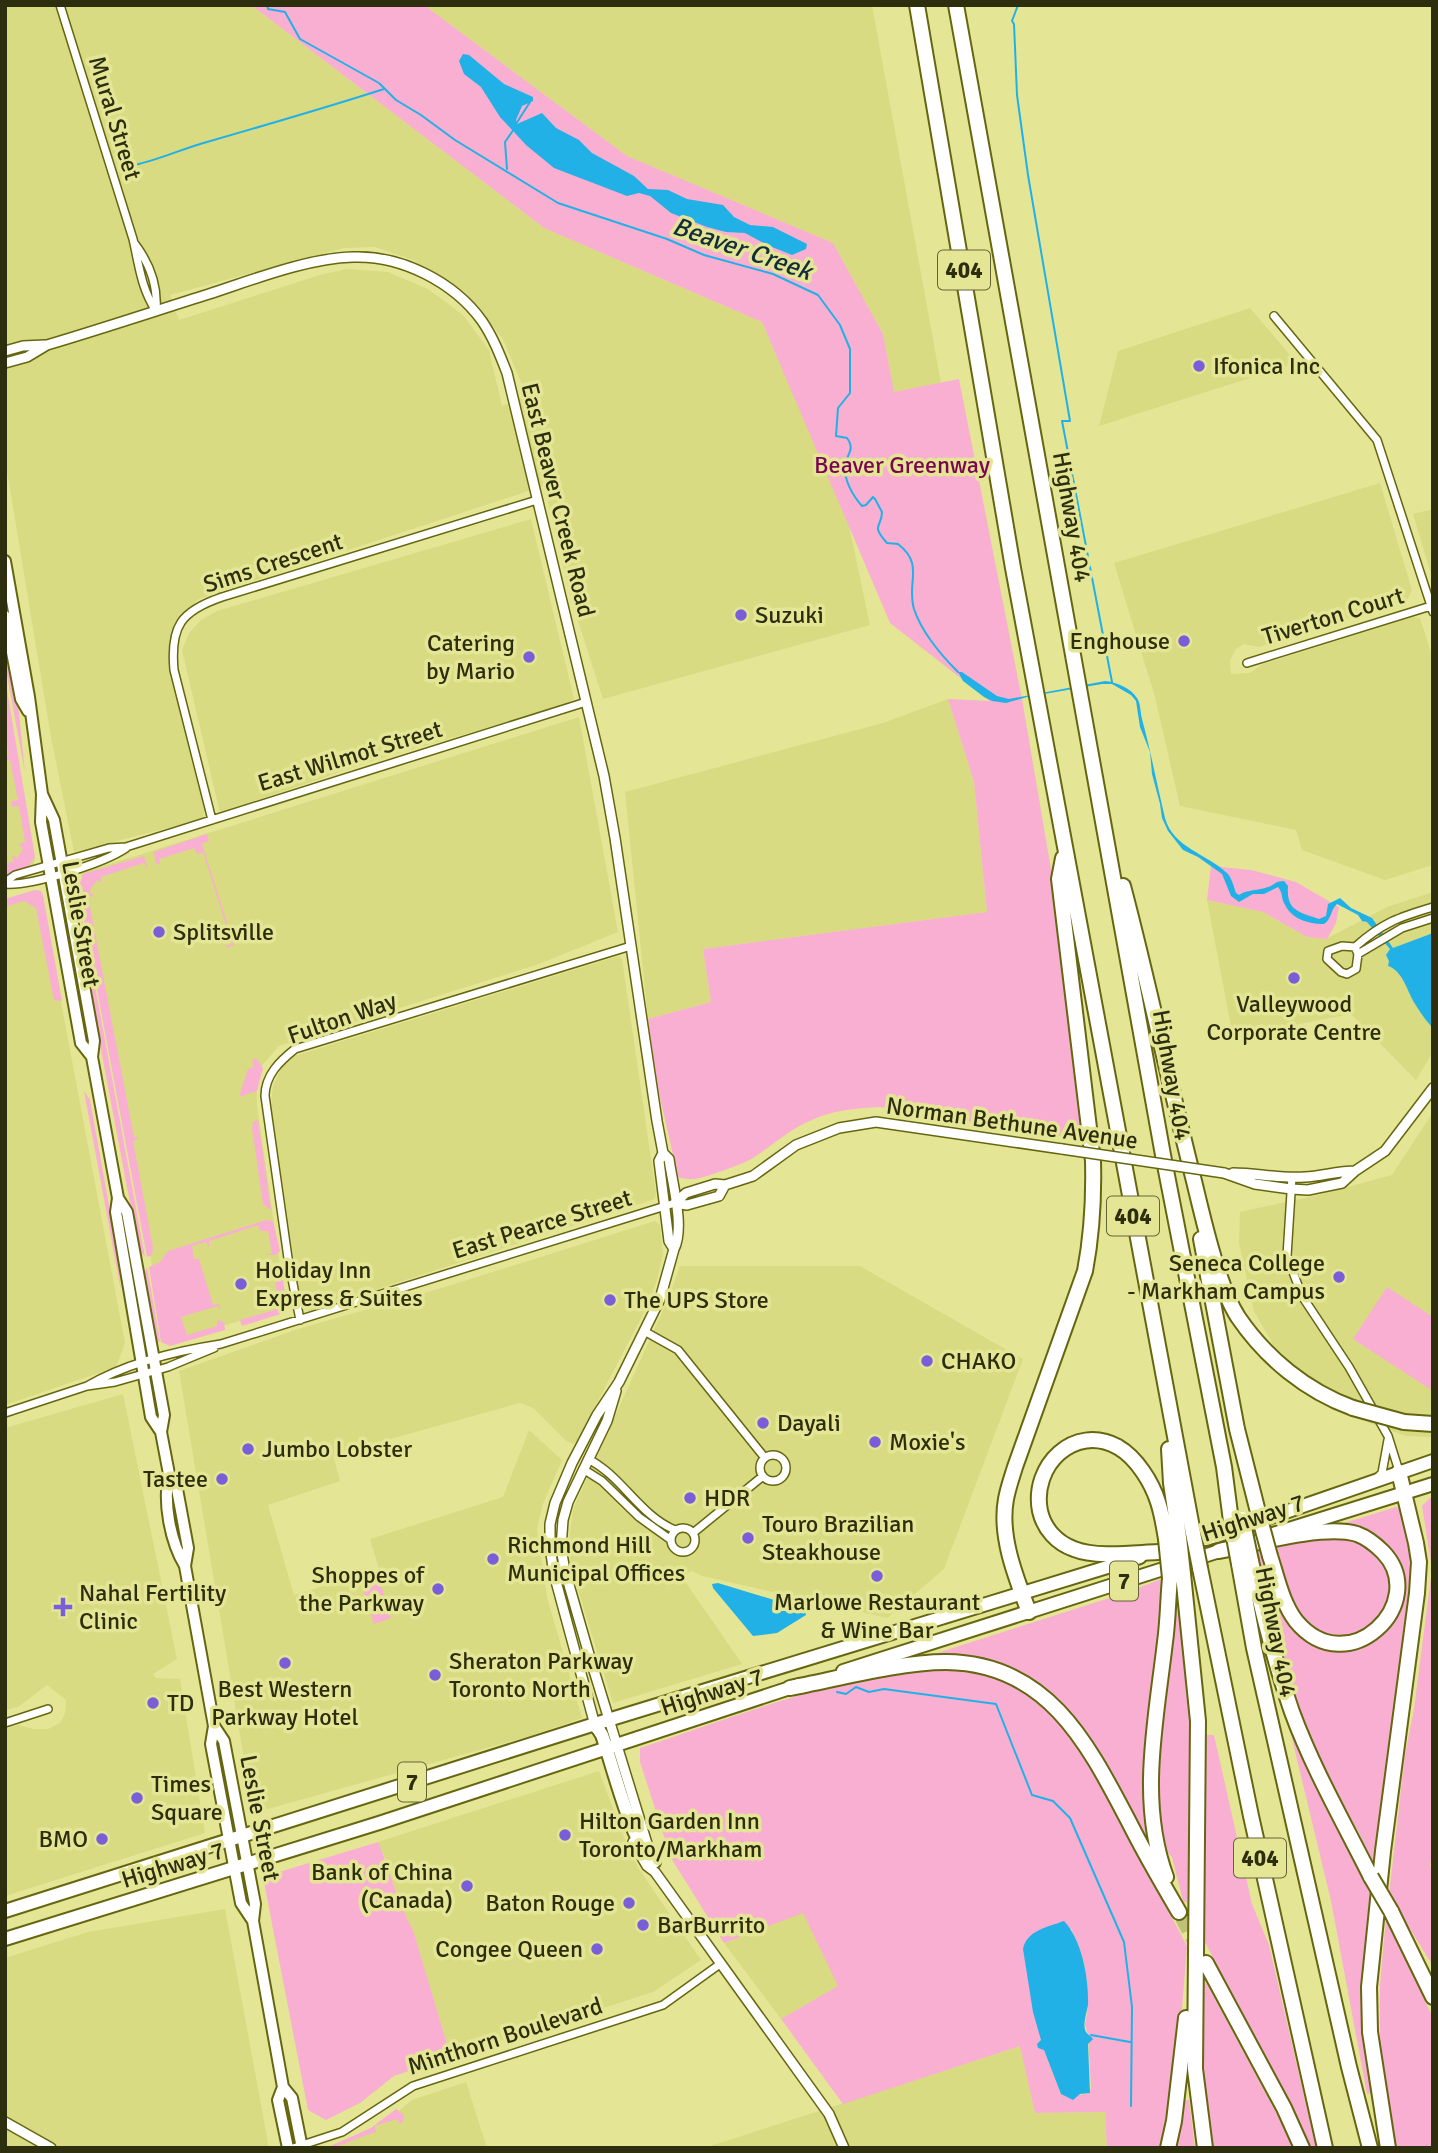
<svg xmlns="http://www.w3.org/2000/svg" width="1438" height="2153" font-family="Signika,sans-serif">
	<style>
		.built { fill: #d8db82; fill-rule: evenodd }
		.green { fill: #f8afd1; fill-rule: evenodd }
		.water { fill: #22b1e6 }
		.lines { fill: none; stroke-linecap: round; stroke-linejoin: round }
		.stream { stroke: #22b1e6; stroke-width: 2 }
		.motorway-tunnel { stroke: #bfc17b; stroke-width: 14; stroke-dasharray: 14 7; stroke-linecap: butt }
		.minor-casing { stroke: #666610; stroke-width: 10 }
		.tertiary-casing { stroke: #666610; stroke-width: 12 }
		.secondary-casing { stroke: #666610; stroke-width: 14 }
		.primary-casing { stroke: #666610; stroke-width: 16 }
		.motorway-casing { stroke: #666610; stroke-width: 18 }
		.minor { stroke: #fff; stroke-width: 7 }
		.tertiary { stroke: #fff; stroke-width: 9 }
		.secondary { stroke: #fff; stroke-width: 10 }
		.primary { stroke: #fff; stroke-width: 12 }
		.motorway { stroke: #fff; stroke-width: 14 }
		.tertiary-bridge-casing { stroke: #666610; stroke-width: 12; stroke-linecap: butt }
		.motorway-bridge-casing { stroke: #666610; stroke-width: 18; stroke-linecap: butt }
		.tertiary-bridge { stroke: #fff; stroke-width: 9 }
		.motorway-bridge { stroke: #fff; stroke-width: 14 }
		.poi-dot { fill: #795ed8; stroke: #e4e696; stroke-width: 2.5 }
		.labels { text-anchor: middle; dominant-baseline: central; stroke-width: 7; stroke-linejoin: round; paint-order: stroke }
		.shield { fill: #e4e696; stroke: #646536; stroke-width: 2 }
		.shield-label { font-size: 23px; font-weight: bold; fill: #2d2e0d }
		.street-label { font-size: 24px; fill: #2d2e0d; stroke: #e4e696 }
		.poi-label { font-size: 24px; fill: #2d2e0d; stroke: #e4e696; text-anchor: start }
		.park-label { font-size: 24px; fill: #7c0551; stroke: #e4e696 }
		.water-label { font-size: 26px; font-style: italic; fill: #132e3a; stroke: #e4e696 }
	</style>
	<rect width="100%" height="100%" fill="#e4e696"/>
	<path class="built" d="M5,5H251L544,228L762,322L848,521L870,625L603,699L571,599L544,486L198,599L171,633L169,665L204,810V817L199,820L74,852L51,737L5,459ZM375,247L413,260L465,292L503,339L527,397L502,406L489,350L463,315L428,289L388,272L347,269L320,275L179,320L170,295L344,248Z
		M424,5H872L941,383L894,393L883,334L833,243L627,156Z
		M1250,308L1297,363L1099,426L1118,351Z
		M1380,483L1412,590L1407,600L1259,647L1244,644L1236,649L1230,660L1231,674L1250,673L1263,664L1413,617L1420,618L1433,659V865L1385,880L1302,850L1296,830L1180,806L1155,697L1114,563Z
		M1433,509V581L1413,514Z
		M531,519L574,699L565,705L372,761L220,813L182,650L189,633L201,620L217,611Z
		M948,699L974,782L987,912L703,949L711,1002L648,1019L625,792L883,723Z
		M5,702L35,860L33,866L5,875Z
		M579,717L618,932L539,964L279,1046L256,1072L257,1106L286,1306L166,1344L81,873Z
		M40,890L125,1343L116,1367L5,1405V899Z
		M1433,892V1052L1416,1080L1351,1014L1233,1037L1207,900L1263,912L1307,937L1326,939L1387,907Z
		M619,956L622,959L656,1193L655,1199L310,1311L304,1309L300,1303L271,1104L273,1085L282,1067L295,1056L307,1052Z
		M1433,1112V1437L1406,1436L1333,1410L1292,1378L1254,1311L1239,1243L1240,1212L1318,1195L1392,1175Z
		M655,1221L660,1225L663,1255L657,1280L649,1303L578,1439L574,1444L566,1441L533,1408L520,1403L333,1455L340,1481L268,1505L294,1595L379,1569L370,1539L503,1497L529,1430L562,1460L543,1504L537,1529L547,1597L582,1718L530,1736L253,1813L179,1371L298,1329L445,1287Z
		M680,1266H860L1023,1359L944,1569L887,1618L702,1576L692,1571L682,1577L742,1664L613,1703L570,1564L569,1541L573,1509L669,1297Z
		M123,1394L177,1659L153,1674L156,1678L180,1679L205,1833L5,1896V1729L18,1725L34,1729H48L60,1723L65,1714L66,1700L47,1685L18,1707L5,1710V1428Z
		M599,1771L628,1848L639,1869L701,1960L653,1992L451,2057L413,1931L403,1914L387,1862L378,1842Z
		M225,1909L269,2148H5V1958L88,1932Z
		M803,1912L839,1986L781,2019L724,1943Z
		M1021,2046L1035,2113L1105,2112L1107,2148H704Z
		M466,2082L487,2148H330L388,2120L412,2100Z"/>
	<path class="green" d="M251,5H424L627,156L833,243L883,334L894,392L959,379L1022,699L1054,887L1083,1140L880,1107C857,1108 833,1110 812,1120C790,1129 773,1145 753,1158C741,1165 727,1169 713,1174C698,1179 692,1181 678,1177L657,1084L648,1019L711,1002L703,949L987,912L974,782L948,699L990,701L890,623L762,322L544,228Z
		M5,640L19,713L25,773L5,664Z
		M5,678L35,857L30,864L31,868L5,877V864L14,861L12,855L17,858L23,849L19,844L25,842L19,806L12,807L11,801L18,800L10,760H5V755L9,754L5,734Z
		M207,834L209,841L202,844L234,945L226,948V946L232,944L203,852L197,854L194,848L159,859L160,865L156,863L154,852Z
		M144,856L148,869L144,863L101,877V883L97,880L89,892L94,896L88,897L134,1137H138V1139L133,1141L153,1248L152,1255L147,1257L81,904L83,903L78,889L83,874Z
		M1211,866L1251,870L1296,882L1339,907L1336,923L1327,939L1307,937L1263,912L1207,900Z
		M35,890L41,891L43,895L62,1001L54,1000L36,908L24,901L5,907V899Z
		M80,914L83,921L145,1257L139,1250L97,1029Z
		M256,1058L263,1068L257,1091L239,1097L248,1069L254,1067L252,1060Z
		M84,1091L90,1100L117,1250L121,1291Z
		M258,1120L271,1209H269L263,1204L252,1128L253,1122Z
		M266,1220L273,1221L280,1251L276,1255H266L272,1253L268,1231H260L258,1225L209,1241V1247L206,1242L192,1246L194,1259H199L213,1305L219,1304L221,1311L218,1306L181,1317L187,1335L217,1326V1320L224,1322L225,1330L170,1346L161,1342L149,1267L160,1262L168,1251Z
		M272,1265H277L282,1272L287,1309L284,1313L242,1326L240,1320L274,1310L278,1305L274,1267H269Z
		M147,1267L160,1341L157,1343L143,1278Z
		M1387,1287L1433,1317V1391L1353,1339Z
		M1433,1495V1851L1430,1866L1433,1871V1966L1389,1895L1405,1755L1414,1709L1432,1569L1422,1506Z
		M1396,1507L1400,1509L1408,1543L1410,1570L1404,1637L1373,1864L1358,1831L1346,1815L1307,1733L1293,1693L1256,1547L1263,1545L1273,1579L1322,1645L1385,1628L1398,1569L1341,1528V1524Z
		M1337,1537C1359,1539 1365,1541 1378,1557C1381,1561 1387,1565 1389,1570C1391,1574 1390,1581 1391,1586C1394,1626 1335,1659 1307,1624C1290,1602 1281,1571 1273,1544L1296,1539Z
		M379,1578L391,1618L374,1624L361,1583Z
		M1164,1578L1163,1617L1144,1760L1143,1802L1149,1836L1143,1839L1052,1697L931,1655L1122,1594Z
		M1173,1600H1178C1196,1699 1192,1803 1187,1903L1183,1901L1172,1857L1160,1845L1154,1761Z
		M947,1667L981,1673L1007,1681L1032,1695L1055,1714L1088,1760L1187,1946L1180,2033L1163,2148H1107L1105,2112L1035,2113L1020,2046L843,2104L781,2019L838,1986L803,1913L724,1943L671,1858L640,1762V1748C740,1715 841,1674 947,1667ZM1071,1928L1084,1963L1087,1983L1088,2007L1085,2024L1088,2035L1091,2087L1090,2093L1068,2097L1061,2094L1044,2050L1038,2044L1041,2040Z
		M1284,1705L1321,1798L1370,1889L1363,1977L1364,2029L1372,2093L1367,2094L1331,1901Z
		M1204,1735H1214L1252,1904L1269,1945L1316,2148H1306L1288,2106L1200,1932Z
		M378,1842C391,1871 397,1903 413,1930L451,2057L394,2076L360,2103L326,2120L308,2110L263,1877Z
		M1386,1918L1433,2018V2148H1396L1394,2141L1380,2045V1985Z
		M1200,1971L1295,2148H1212L1203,2081Z
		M1185,2100H1189L1195,2148H1176Z
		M396,2109L404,2115L403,2121L400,2124L397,2119L375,2126L376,2132C361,2136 339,2148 326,2148L371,2128Z"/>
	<path class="water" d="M463,54L469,55L504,84L533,97V101L522,106L516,120L517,124L542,113L556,128L579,140L592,153L634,176L648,189L668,190L687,199L723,205L734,217L750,225L773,227L807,244L806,249L792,255L767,245L745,233L726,232L707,227L671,213L650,196L639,193L627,196L554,168L526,145L500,117L481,87L464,74L459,61Z
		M958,672H962L997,696L1009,699L1105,681C1116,682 1131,688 1137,698C1141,704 1140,712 1142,719C1151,752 1157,785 1165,818C1173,848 1208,854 1228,874C1232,879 1234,887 1236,893L1239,895C1248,889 1258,891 1268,887C1275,885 1275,881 1284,881L1288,886C1286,911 1299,912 1319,919L1326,916L1328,904L1340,898L1351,908L1372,918L1393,948L1433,933V1028C1426,1021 1420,1012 1415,1004C1407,991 1403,971 1388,966L1389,961L1386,955L1390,949L1367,922L1362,921L1358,915L1337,904C1330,910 1332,919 1324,924C1308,924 1291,919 1284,903C1281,897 1283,893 1278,887L1264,894H1253L1239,902L1231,896L1222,874L1198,857L1183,850L1168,831L1162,818L1160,804L1152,774L1150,752L1140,727L1136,701L1131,695L1112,684H1102L1027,697L1006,703L992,701L984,697L963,681Z
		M718,1583L804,1609L806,1615L777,1633L753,1636L713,1588L712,1584Z
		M1064,1921C1082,1940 1089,1979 1088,2005C1087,2012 1082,2025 1086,2032C1088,2035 1091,2036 1093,2039L1088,2044L1090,2093L1080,2094L1073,2100L1061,2094L1044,2050L1038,2048L1037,2044L1041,2040L1033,2012L1023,1949C1027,1930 1048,1927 1064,1921Z"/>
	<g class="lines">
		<path class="stream" d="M267,5L268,9L285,12L300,39L379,83L396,100L421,115L455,140L558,203L667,239L704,255L773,274L818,295L840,325L850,349V393L838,408L836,436L847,438C855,449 848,453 845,464C843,479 853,496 862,506L866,505L873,497L875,499L882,512C882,528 870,524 887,543L898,544C925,565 906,582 914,609C922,633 940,654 958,672
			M1018,5L1012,21L1014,24L1017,95L1028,175L1070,421H1062L1112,682
			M516,124L530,102
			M130,166C157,161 181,149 207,142C266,125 325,108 384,89
			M507,169L505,142L514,129
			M837,1692L846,1694L856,1687L869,1692L884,1689L996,1704L1032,1795L1053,1801L1070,1818L1124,1942L1132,2007L1131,2106
			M1091,2035L1130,2042"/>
		<path class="motorway-tunnel" d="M1182,1918L1197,1947"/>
		<defs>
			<path id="minor" d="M60,5L133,239C139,265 141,288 156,311
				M135,244C150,264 158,285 156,310
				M1274,316L1377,440L1433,612
				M1247,663L1431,606
				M212,820L174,670C170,626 181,611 222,597L537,500
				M5,882L15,875L109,848L126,847L586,702
				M5,884C32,886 104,863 126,848
				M1355,947L1358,954L1356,969L1347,974L1341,972L1327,959L1328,951L1342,946L1355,947C1382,923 1399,917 1433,907
				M1358,954L1402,928L1433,918
				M1292,1177L1287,1256L1302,1296L1349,1367L1388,1436L1399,1471
				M300,1320L288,1258L265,1096C265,1075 280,1061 295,1049L631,946
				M644,1331L678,1350L765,1458
				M87,1386C127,1363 175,1351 221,1344L675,1203
				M5,1413L87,1386L115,1382L168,1367L214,1348
				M760 1468a13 13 0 1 1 26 0a13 13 0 1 1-26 0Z
				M588,1459C622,1476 639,1515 675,1530
				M583,1469L602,1481L639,1517L671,1540
				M1377,1478L1382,1473L1388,1440
				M671 1540a12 12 0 1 1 24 0a12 12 0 1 1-24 0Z
				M693,1533L763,1476
				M5,1723L48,1709
				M293,2148L342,2132L413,2086L663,2005L720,1964"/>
			<path id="tertiary" d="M5,351L23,346L45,345
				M5,363L27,357L47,345C101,329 155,311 209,294C252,280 308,258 353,257C401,255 454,282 482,321C493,337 500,355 507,373L604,776L615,838L657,1121L663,1153L669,1159C672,1182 685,1228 674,1249L660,1299L619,1382L597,1415L572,1463L555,1503L550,1524V1547L554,1574L596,1729
				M663,1153L659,1161L669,1241L674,1249
				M1224,1173L1255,1184L1291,1189L1308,1190L1342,1183L1355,1171L1385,1151L1433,1088
				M1233,1173C1257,1173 1281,1179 1305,1177C1322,1176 1338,1171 1355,1171
				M675,1203L686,1193L715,1184L725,1185L753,1176L796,1145L839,1128L876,1122L1062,1149
				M675,1203L687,1205L719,1196L725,1185
				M616,1391L607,1421L568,1502L563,1520L561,1548L565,1571L588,1651L649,1850
				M633,1842L647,1866L655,1872L829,2114L844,2148
				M5,2122L51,2148"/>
			<path id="secondary" d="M5,561L29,697L42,794L41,822L81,1043L92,1057
				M5,616L21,699L28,711
				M42,794L54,820L94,1041L92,1057L118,1198L116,1212L151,1417L161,1432L169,1474L177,1489L188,1548L185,1566L214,1726L211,1744L241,1903L253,1921
				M118,1198L127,1212L164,1415L161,1432
				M169,1474C163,1502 170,1541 185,1566
				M214,1726L224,1741L255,1904L253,1921L283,2087L292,2098L302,2148
				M283,2087L278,2100L288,2148"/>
			<path id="primary" d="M1273,1534L1433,1484
				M1171,1548L1216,1536L1433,1461
				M843,1671L1229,1548
				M595,1724L602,1735C613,1765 631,1844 654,1862
				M5,1911L595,1724L1140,1557
				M5,1939L379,1823L799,1685"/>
			<path id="motorway" d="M917,5L1013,568L1193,1533
				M956,5L1163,1155L1224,1467L1231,1521
				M1123,886C1149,984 1169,1083 1194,1181C1203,1218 1218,1286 1238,1317C1266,1358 1306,1391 1353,1408
				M1201,1239L1237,1429L1258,1512
				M1404,1422L1433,1424
				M1169,1449L1171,1483L1179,1537
				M1219,1551C1254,1544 1324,1524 1357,1534C1368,1538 1376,1545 1383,1552C1431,1602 1348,1684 1296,1621C1282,1603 1277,1577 1270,1556
				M1158,1552C1134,1553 1096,1558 1074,1549C1057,1543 1044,1529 1040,1511C1031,1466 1074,1423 1118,1447C1137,1458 1152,1483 1158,1502C1162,1514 1164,1527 1166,1539
				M1251,1561C1262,1611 1275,1663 1292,1712C1313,1769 1344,1823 1371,1877
				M1239,1564L1254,1648L1349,2067L1370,2148
				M1200,1568L1251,1816L1325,2148
				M1183,1574L1198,1721L1195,2069L1205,2148
				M1029,1612C1016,1578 999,1536 1006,1499C1008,1488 1012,1477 1015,1467L1085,1271C1092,1234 1094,1199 1093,1161L1059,879L1063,858
				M790,1688C837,1679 899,1662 946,1662C1049,1663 1089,1746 1130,1824C1145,1854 1162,1883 1179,1912
				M1166,1877C1138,1801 1156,1721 1165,1642C1168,1621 1168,1599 1170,1578
				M1391,1911L1433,1997
				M1206,1963L1284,2108L1302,2148
				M1168,2148L1174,2121L1186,2018
				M1388,2148L1370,2032L1369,1987L1383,1851L1417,1593L1419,1562L1416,1543L1399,1472"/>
		</defs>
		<use href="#minor" class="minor-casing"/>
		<use href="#tertiary" class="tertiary-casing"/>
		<use href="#secondary" class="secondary-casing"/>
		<use href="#primary" class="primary-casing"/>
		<use href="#motorway" class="motorway-casing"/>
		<use href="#minor" class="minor"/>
		<use href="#tertiary" class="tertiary"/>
		<use href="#secondary" class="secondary"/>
		<use href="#primary" class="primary"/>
		<use href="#motorway" class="motorway"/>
		<defs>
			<path id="tertiary-bridge" d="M1062,1149L1224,1173"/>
			<path id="motorway-bridge" d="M1353,1408L1404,1422
				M1258,1512L1270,1556
				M1242,1519L1251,1561
				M1231,1521L1239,1564
				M1193,1533L1200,1568
				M1179,1537L1183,1574
				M1166,1539L1170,1578
				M1371,1877L1391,1911"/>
		</defs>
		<use href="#tertiary-bridge" class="tertiary-bridge-casing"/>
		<use href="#motorway-bridge" class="motorway-bridge-casing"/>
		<use href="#tertiary-bridge" class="tertiary-bridge"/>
		<use href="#motorway-bridge" class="motorway-bridge"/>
	</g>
	<g class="poi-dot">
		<circle cx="1199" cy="366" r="7"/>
		<circle cx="741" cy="615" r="7"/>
		<circle cx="1184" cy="641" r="7"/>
		<circle cx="529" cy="657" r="7"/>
		<circle cx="159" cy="932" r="7"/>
		<circle cx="1294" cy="978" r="7"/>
		<circle cx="1339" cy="1277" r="7"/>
		<circle cx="241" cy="1284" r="7"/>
		<circle cx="610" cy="1300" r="7"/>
		<circle cx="927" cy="1361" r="7"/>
		<circle cx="763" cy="1423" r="7"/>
		<circle cx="875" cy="1442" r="7"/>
		<circle cx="248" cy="1449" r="7"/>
		<circle cx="222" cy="1479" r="7"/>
		<circle cx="690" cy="1498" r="7"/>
		<circle cx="748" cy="1538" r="7"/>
		<circle cx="493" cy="1559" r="7"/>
		<circle cx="877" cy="1576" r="7"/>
		<circle cx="438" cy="1589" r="7"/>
		<path d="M59.5 1596.5h7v7h7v7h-7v7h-7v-7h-7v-7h7z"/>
		<circle cx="285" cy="1663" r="7"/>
		<circle cx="435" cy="1675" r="7"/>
		<circle cx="153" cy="1703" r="7"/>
		<circle cx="137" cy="1798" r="7"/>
		<circle cx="565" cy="1835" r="7"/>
		<circle cx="102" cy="1839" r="7"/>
		<circle cx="467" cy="1886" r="7"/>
		<circle cx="629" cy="1903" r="7"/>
		<circle cx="643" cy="1925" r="7"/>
		<circle cx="597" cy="1949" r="7"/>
	</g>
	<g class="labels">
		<g class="shield">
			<rect x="938" y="250.5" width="52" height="39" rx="5"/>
			<rect x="1107" y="1196.5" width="52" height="39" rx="5"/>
			<rect x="1110" y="1561.5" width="28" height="39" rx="5"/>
			<rect x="398" y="1762.5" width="28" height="39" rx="5"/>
			<rect x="1234" y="1838.5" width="52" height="39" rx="5"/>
		</g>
		<g class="shield-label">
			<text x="964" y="270">404</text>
			<text x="1133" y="1216">404</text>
			<text x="1124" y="1581">7</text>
			<text x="412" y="1782">7</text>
			<text x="1260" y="1858">404</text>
		</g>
		<g class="street-label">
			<text transform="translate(115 118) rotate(73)">Mural Street</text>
			<text transform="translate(558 500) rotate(76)">East Beaver Creek Road</text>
			<text transform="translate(1072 517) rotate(80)">Highway 404</text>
			<text transform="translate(273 563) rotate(-18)">Sims Crescent</text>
			<text transform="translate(1333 616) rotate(-17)">Tiverton Court</text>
			<text transform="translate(350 756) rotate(-17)">East Wilmot Street</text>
			<text transform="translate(81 924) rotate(80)">Leslie Street</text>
			<text transform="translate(342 1018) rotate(-19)">Fulton Way</text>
			<text transform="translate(1172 1075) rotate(80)">Highway 404</text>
			<text transform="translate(1012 1123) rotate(8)">Norman Bethune Avenue</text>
			<text transform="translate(542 1224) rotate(-17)">East Pearce Street</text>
			<text transform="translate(1253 1518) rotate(-18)">Highway 7</text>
			<text transform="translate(1276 1632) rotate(79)">Highway 404</text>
			<text transform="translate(712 1692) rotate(-18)">Highway 7</text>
			<text transform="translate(260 1818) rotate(79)">Leslie Street</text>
			<text transform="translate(173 1865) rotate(-17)">Highway 7</text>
			<text transform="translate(505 2036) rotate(-18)">Minthorn Boulevard</text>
		</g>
		<g class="poi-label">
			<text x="1213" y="366">Ifonica Inc</text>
			<text x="755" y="615">Suzuki</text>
			<text x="1170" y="641" text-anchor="end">Enghouse</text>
			<text x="515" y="643" text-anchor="end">Catering<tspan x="515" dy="28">by Mario</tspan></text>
			<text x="173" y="932">Splitsville</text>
			<text x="1294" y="1004" text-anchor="middle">Valleywood<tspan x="1294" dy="28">Corporate Centre</tspan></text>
			<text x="1325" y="1263" text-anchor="end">Seneca College<tspan x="1325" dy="28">- Markham Campus</tspan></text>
			<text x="255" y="1270">Holiday Inn<tspan x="255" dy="28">Express &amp; Suites</tspan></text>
			<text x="624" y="1300">The UPS Store</text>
			<text x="941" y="1361">CHAKO</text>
			<text x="777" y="1423">Dayali</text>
			<text x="889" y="1442">Moxie's</text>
			<text x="262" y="1449">Jumbo Lobster</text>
			<text x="208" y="1479" text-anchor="end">Tastee</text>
			<text x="704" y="1498">HDR</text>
			<text x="762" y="1524">Touro Brazilian<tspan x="762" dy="28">Steakhouse</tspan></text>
			<text x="507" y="1545">Richmond Hill<tspan x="507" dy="28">Municipal Offices</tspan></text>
			<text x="424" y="1575" text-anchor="end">Shoppes of<tspan x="424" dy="28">the Parkway</tspan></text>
			<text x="79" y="1593">Nahal Fertility<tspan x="79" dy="28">Clinic</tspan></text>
			<text x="877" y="1602" text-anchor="middle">Marlowe Restaurant<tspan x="877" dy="28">&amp; Wine Bar</tspan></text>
			<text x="449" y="1661">Sheraton Parkway<tspan x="449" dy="28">Toronto North</tspan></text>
			<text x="285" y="1689" text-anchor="middle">Best Western<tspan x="285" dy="28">Parkway Hotel</tspan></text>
			<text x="167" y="1703">TD</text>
			<text x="151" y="1784">Times<tspan x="151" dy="28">Square</tspan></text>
			<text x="579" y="1821">Hilton Garden Inn<tspan x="579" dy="28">Toronto/Markham</tspan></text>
			<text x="88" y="1839" text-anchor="end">BMO</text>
			<text x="453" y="1872" text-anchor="end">Bank of China<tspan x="453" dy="28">(Canada)</tspan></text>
			<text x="615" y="1903" text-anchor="end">Baton Rouge</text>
			<text x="657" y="1925">BarBurrito</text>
			<text x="583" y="1949" text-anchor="end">Congee Queen</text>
		</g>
		<g class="park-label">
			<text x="902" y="465">Beaver Greenway</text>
		</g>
		<g class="water-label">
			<text transform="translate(742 249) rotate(19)">Beaver Creek</text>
		</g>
	</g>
	<rect width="1438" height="2153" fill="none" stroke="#2d2e0d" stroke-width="14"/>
</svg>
